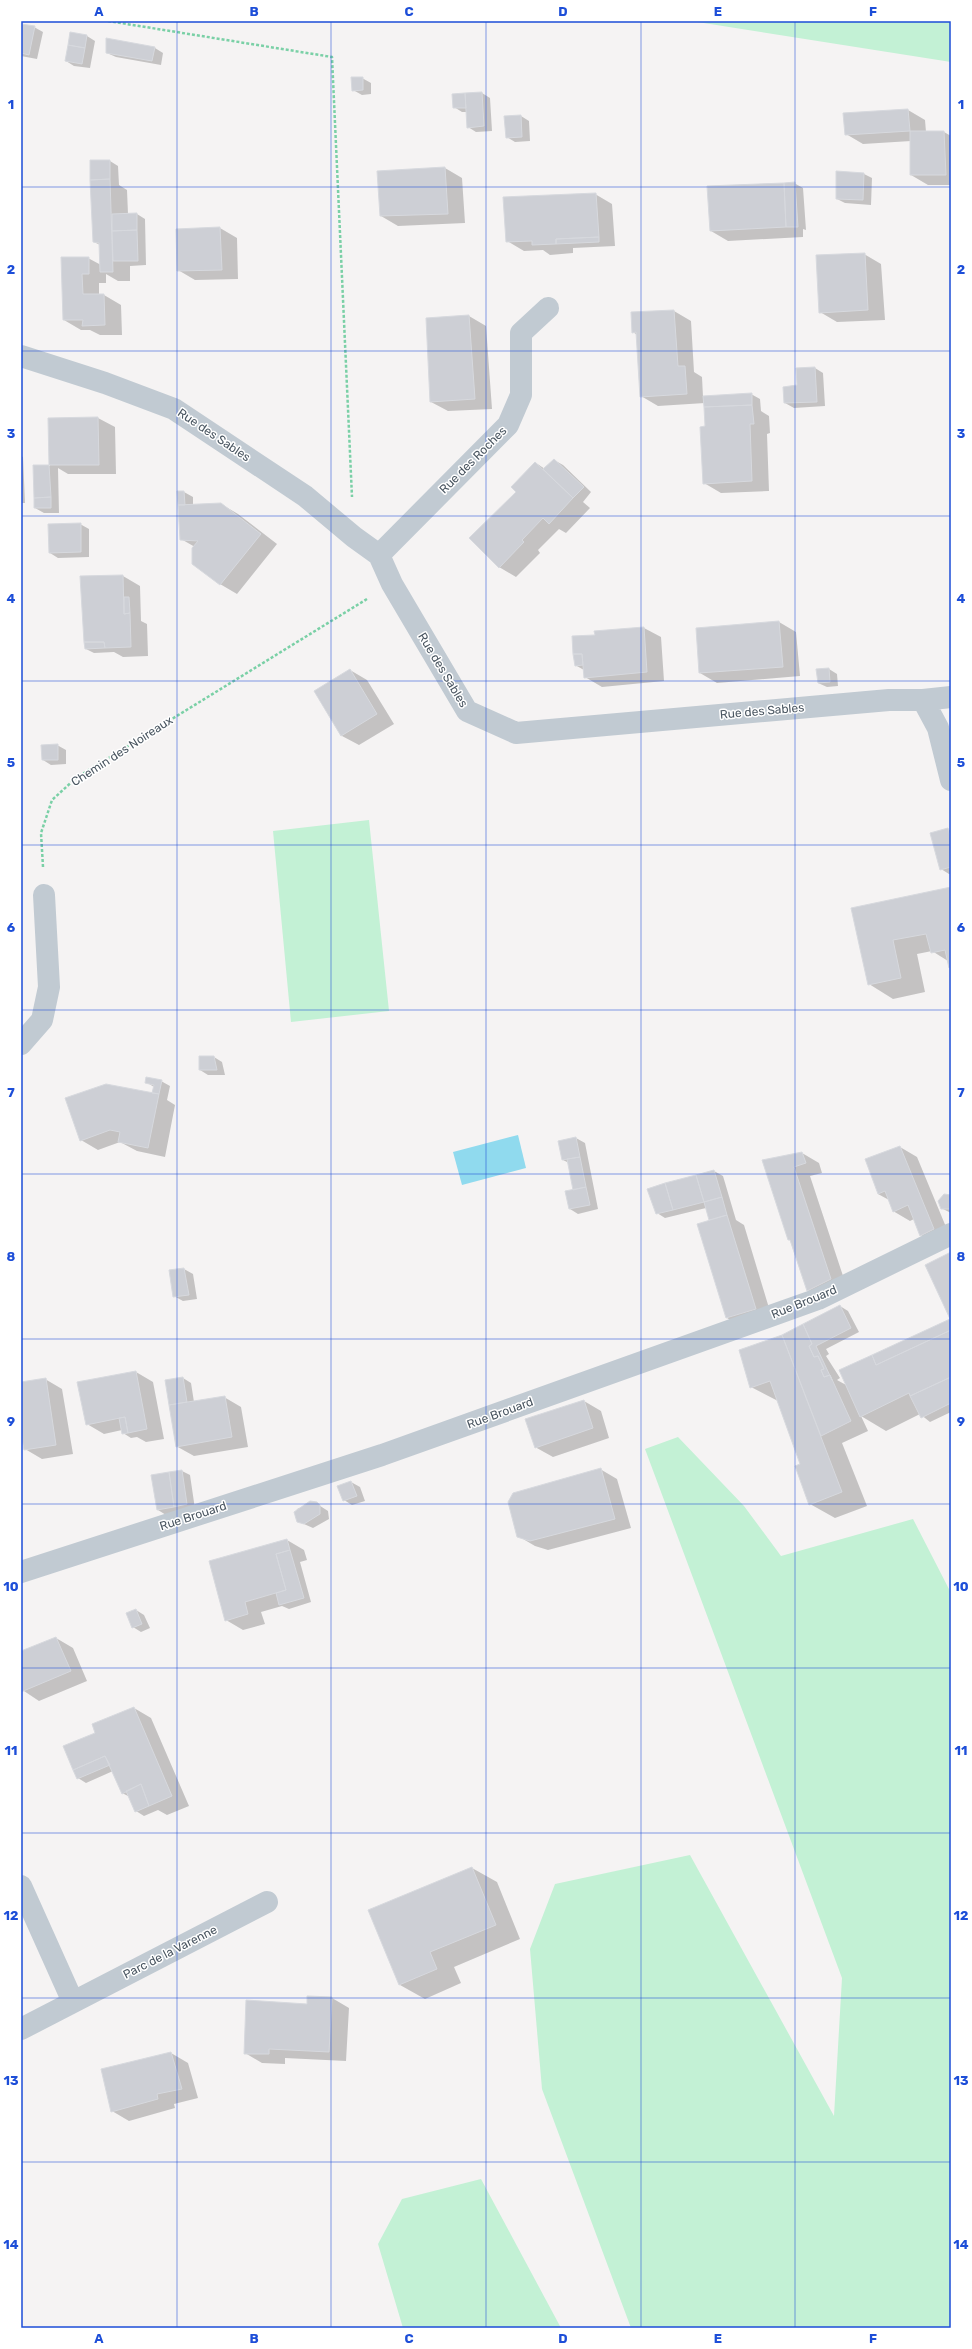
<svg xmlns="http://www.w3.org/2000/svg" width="972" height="2349" font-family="Rubik,sans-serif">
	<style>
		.green { fill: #c3f1d5 }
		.water { fill: #90daee }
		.shadow { fill: #0003 }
		.building { fill: #cdcfd5; stroke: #d7d9de }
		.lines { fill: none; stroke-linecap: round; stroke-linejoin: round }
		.path { stroke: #7ad0a6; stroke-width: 2.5; stroke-dasharray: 3 2; stroke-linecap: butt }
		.minor { stroke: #c1cad2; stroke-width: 22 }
		.grid { fill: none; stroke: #1d4ed8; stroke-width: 1; stroke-opacity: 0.55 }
		.labels { text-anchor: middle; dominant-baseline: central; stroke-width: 3; stroke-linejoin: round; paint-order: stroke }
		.street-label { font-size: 12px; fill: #4a5661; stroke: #fff }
		.neatline { fill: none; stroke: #1d4ed8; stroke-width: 1.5 }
		.grid-label { font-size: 13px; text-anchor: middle; font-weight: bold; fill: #1d4ed8 }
	</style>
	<rect width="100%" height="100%" fill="#f5f3f3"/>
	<path class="green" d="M691,21H951V62Z
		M369,820L389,1011L291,1022L273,831Z
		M678,1437L744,1506L781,1556L913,1519L951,1593V2328H631L542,2089L530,1949L555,1884L690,1855L834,2116L842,1978L645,1449Z
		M481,2179L561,2328H403L378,2244L402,2199Z"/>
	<path class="water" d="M518,1135L526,1168L462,1185L453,1152Z"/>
	<path class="shadow" d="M21,25L34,27L43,32L37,59L21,56Z
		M87,36L95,41L90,68L74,66L66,61Z
		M107,39L155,48L163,53L161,65L116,57L107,53Z
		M362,78L371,83V94L362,95L353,90Z
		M482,93L490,98L492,131L476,132L468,127L467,112H462L454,107Z
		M908,110L925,120L926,132H944L951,136V185H928L911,175V141L863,144L846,134Z
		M521,116L529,121L530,141L515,142L507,137Z
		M110,161L118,166L119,185L127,190L128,214H137L145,219L146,265L130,266V281H118L106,274V283H99V295H104L121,305L122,335H100L90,330H81L64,320L88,258L101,265L100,245L94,242Z
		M445,168L462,178L465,223L398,226L381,216Z
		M864,174L872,178L871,205L845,203L837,199Z
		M794,183L803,188L806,230L803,229V237L728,241L711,231Z
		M595,194L612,204L615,246L573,248V253L550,255L543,250L524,251L507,241Z
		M220,228L237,238L238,279L195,280L178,270L177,230Z
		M864,254L881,264L885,320L837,322L820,312Z
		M674,311L691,321L694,372L702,377L703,397L751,394L760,399L761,411L769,416L770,433L767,434L769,491L721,493L704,483L706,427L705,403L658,406L641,396L637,335L633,332Z
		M469,316L486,326L492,409L448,411L431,402Z
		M815,368L823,373L825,406L794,408L785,403Z
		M98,418L115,427L116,474H68L58,468L59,513H44L35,508L34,466H50L49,419Z
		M21,456L23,457L25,503H21Z
		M554,460L563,465L591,492L583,502L590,508L566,533L559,529L538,550L540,553L516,577L499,567L518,492L536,463L545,469Z
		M178,492H184L193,497V506L221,504L238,514L277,544L237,594L220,584L195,547L181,539Z
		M80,524L89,529V557L58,558L50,553Z
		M123,576L140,586L141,621L147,624L148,656L123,657L114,652L94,653L86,649L81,577Z
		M779,622L796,632L800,676L717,683L700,673Z
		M644,628L661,637L664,681L602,687L585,677L584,670L575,665L596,636Z
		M829,669L837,674L838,686L827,687L818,683Z
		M350,670L367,680L394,724L359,745L342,736L315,692Z
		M57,745L66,750V764L51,765L43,760Z
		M948,829L951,831V874H949L941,869Z
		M951,888V968L948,961L932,951L917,954L925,992L893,999L869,984L852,909Z
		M214,1057L222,1062L225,1075H208L200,1070Z
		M161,1081L170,1086L167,1100L175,1105L165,1157L137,1151L120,1142L98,1150L81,1140L152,1094L154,1087L146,1082Z
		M576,1138L585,1143L598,1209L578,1214L570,1209L575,1190L569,1163L563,1160L560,1141Z
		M900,1147L917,1157L951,1239L938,1245L921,1235L914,1219L910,1221L893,1211L889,1200L878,1194Z
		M802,1153L819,1163L822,1173L810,1176L847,1288L825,1300L808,1290L792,1241L788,1239L764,1161Z
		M714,1171L723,1176L736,1220L744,1225L772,1318L744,1328L727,1318L698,1224L710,1221L706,1208L665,1218L657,1213Z
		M951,1196V1213L941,1208Z
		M184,1269L193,1274L197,1299L183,1301L174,1296Z
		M840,1306L848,1311L859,1332L826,1349L829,1354L826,1356L840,1378L837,1380L848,1386L841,1371L951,1320V1412L930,1422L920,1414L886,1431L861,1416L868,1431L842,1443L867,1506L835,1518L810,1504L802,1464L778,1401L751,1387L782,1336Z
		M136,1372L153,1382L164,1439L146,1442L137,1437L131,1438L123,1433L122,1430L104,1434L87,1424Z
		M183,1378L191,1383L194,1402L224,1397L241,1407L248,1447L194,1456L176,1446L166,1381Z
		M45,1379L62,1389L73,1454L42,1459L25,1449L21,1434V1383Z
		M584,1401L601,1411L609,1438L553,1457L535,1447Z
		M600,1469L617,1479L631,1528L548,1550L535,1546L518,1536Z
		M182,1471L190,1475L195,1509L166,1515L158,1510Z
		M351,1482L360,1487L365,1501L352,1505L344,1500Z
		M314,1502L328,1511L329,1519L313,1528L297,1521L295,1516L297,1509Z
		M287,1540L304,1550L307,1560L300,1562L311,1602L289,1609L282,1606L261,1612L265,1624L243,1630L226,1620Z
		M136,1610L144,1615L150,1628L141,1632L133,1627Z
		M56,1638L73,1648L87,1681L39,1701L21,1689V1652Z
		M134,1708L151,1718L189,1806L167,1815L158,1810L144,1816L136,1811L130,1797L122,1793L113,1771L86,1783L78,1778L97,1733Z
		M472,1868L497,1882L520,1939L454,1967L461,1983L425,1999L400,1985L370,1911Z
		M332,1998L349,2008L346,2061L285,2058V2064L262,2063L245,2053Z
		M171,2053L188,2063L198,2098L174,2104L175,2108L129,2121L112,2111L102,2070Z"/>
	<path class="building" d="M21,24L35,26L29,55L21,53Z
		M70,32L87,35L85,48L68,45Z
		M106,38L155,47L152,61L106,53Z
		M68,45L85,48L82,64L65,61Z
		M351,77H363V90L352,91Z
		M482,92L484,126L467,128L465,93Z
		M465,93L466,108H453L452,94Z
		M908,109L910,131L845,135L843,113Z
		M521,115L522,137L506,138L504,116Z
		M910,131H944L946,175H910Z
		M90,160H110V179L90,180Z
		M445,167L448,214L380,216L377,171Z
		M836,171L864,173L863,200L836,199Z
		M110,179L113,272H100L99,243L93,242L90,180Z
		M795,182L798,227H786L784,183Z
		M784,183L786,227L710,231L707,186Z
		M596,193L599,237L556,239V244L532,245V241L506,242L503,197Z
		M137,213V230L112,231V214Z
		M220,227L222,270L177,271L176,229Z
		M137,230L138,261H113L112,231Z
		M599,237V242L556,244V239Z
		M865,253L868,310L819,313L816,255Z
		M61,257H89V274H82L83,294H104L105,325L82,326L83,320H63Z
		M674,310L678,366H685L687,394L640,397L636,332L632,333L631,312Z
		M469,315L475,399L430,402L426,318Z
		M815,367L817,402L784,403L783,387L797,385L796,368Z
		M752,393V405L704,407L703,396Z
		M752,405L754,424H750L752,481L703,484L700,427L705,426L704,407Z
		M98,417L99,465H49L48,418Z
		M554,459L584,487L573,498L543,469Z
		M535,462L573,498L549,524L543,518L522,540L524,542L499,568L469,538L516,492L511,487Z
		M33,465H49L51,497L34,498Z
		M177,491H184L185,505H178Z
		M51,497V508H34V498Z
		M221,503L261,534L220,585L192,564V548L198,541L180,540L178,505Z
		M81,523V552L49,553L48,524Z
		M123,575L124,614L130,613L131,647L105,648L104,642H84L80,576Z
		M124,597H129L130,613L124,614Z
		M779,621L783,667L699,673L696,628Z
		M644,627L647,672L584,678L582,654H573L572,636L595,635L594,631Z
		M84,642H104L105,648L85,649Z
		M573,654H582L583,665L575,666Z
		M829,668L830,682L818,683L816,669Z
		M350,669L377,714L341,736L314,691Z
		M58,744V760H42L41,745Z
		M948,828L951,840V867L940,870L930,833Z
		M951,887V967L949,968L945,950L931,953L926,934L893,940L901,978L868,985L851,908Z
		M199,1056H214L217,1070H199Z
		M146,1077L162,1080L159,1094L152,1093L154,1085L145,1083Z
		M106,1084L159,1094L148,1148L118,1142L120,1132L110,1130L80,1141L65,1098Z
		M576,1137L580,1157L562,1160L558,1141Z
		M900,1146L934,1229L920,1236L908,1205L893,1212L885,1191L878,1194L865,1159Z
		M802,1152L806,1163L794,1167L831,1279L807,1291L790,1240H788L762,1160Z
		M580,1157L586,1187L573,1190L567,1159Z
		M714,1170L722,1197L704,1202L696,1175Z
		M696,1175L704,1202L673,1210L665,1183Z
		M665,1183L673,1210L656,1214L647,1189Z
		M586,1187L590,1205L569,1209L565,1191Z
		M944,1194L951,1195V1209H941L938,1201Z
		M722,1197L727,1215L709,1220L704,1202Z
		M727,1215L756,1309L726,1318L697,1224Z
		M951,1252V1321L925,1265Z
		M184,1268L189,1295L173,1297L169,1270Z
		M840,1305L851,1328L816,1346L832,1380L830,1375L824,1377L821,1370L824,1369L818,1356L814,1357L809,1346L812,1344L803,1324Z
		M950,1319L951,1330L876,1365L872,1355Z
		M803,1324L812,1344L809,1346L814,1357L818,1356L824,1369L821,1370L824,1377L830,1375L851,1421L821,1436L782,1335Z
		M951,1330V1377L910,1396L909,1393L860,1417L839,1370L872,1355L876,1365Z
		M782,1335L842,1492L809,1505L795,1466L800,1464L770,1381L750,1388L739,1350Z
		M136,1371L147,1429L128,1433L125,1417L86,1425L77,1382Z
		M183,1377L187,1402L169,1405L165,1380Z
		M951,1377V1403L921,1418L910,1396Z
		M46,1378L56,1445L24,1450L21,1433V1382Z
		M225,1396L232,1437L176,1447L169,1405Z
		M584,1400L593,1428L535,1448L525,1419Z
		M125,1417L128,1433L122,1434L119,1418Z
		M601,1468L615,1519L530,1541L517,1537L508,1502L513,1493Z
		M182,1470L187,1504L174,1507L169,1472Z
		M169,1472L174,1507L157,1510L151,1475Z
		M351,1481L357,1496L343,1501L337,1486Z
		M310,1501L317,1502L320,1505V1514L304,1524L297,1522L294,1512Z
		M287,1539L290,1550L276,1554L286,1590L245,1602L248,1614L225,1621L209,1561Z
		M290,1550L304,1598L279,1605L276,1593L286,1590L276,1554Z
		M136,1609L142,1624L132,1628L126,1613Z
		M56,1637L71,1671L21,1692V1651Z
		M134,1707L172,1796L149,1806L141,1784L122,1794L105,1756L73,1770L63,1746L95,1733L92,1724Z
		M105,1756L110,1765L77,1779L73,1770Z
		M141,1784L149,1806L135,1812L126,1791Z
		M472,1867L496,1925L430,1952L437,1969L399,1985L368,1910Z
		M307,1996L332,1997L329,2052L269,2049V2054H244L246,2000L307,2004Z
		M171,2052L182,2089L157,2094L158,2099L111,2112L101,2069Z"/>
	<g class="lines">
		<path class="path" d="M108,21L332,57L352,497
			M43,867L41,833L52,800L76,778L367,599"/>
		<path class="minor" d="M21,356L105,383L174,409L305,496L354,537L379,555L392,584L467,711L516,733L889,700H923L938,728L951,780
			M379,555L508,425L521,395V333L548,308
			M923,700L951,697
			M21,1044L42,1020L49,987L44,895
			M21,1572L382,1455L818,1299L951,1234
			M21,1886L73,2002
			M21,2029L267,1902"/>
	</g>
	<path class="grid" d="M177,21V2328M331,21V2328M486,21V2328M641,21V2328M795,21V2328M21,187H951M21,351H951M21,516H951M21,681H951M21,845H951M21,1010H951M21,1174H951M21,1339H951M21,1504H951M21,1668H951M21,1833H951M21,1998H951M21,2162H951"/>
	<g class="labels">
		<g class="street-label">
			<text transform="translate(214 435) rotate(34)">Rue des Sables</text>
			<text transform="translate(473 460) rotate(-45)">Rue des Roches</text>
			<text transform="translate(443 670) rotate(59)">Rue des Sables</text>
			<text transform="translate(762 711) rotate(-5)">Rue des Sables</text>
			<text transform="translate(122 751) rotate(-33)">Chemin des Noireaux</text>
			<text transform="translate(804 1302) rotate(-22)">Rue Brouard</text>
			<text transform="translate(500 1413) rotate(-20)">Rue Brouard</text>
			<text transform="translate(193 1516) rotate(-18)">Rue Brouard</text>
			<text transform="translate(170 1952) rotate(-27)">Parc de la Varenne</text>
		</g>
	</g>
	<rect width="972" height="2349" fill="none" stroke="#ffffff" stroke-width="44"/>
	<rect x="22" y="22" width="928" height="2305" class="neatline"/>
	<g class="grid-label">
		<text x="99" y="16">A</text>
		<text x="254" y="16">B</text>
		<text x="409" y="16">C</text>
		<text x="563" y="16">D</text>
		<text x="718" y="16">E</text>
		<text x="873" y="16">F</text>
		<text x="11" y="109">1</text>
		<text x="961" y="109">1</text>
		<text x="11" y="274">2</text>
		<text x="961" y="274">2</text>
		<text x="11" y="438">3</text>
		<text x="961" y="438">3</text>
		<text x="11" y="603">4</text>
		<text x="961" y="603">4</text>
		<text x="11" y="767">5</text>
		<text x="961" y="767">5</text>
		<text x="11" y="932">6</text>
		<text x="961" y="932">6</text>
		<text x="11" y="1097">7</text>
		<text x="961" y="1097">7</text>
		<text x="11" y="1261">8</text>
		<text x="961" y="1261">8</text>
		<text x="11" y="1426">9</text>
		<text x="961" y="1426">9</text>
		<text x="11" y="1591">10</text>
		<text x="961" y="1591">10</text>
		<text x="11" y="1755">11</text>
		<text x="961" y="1755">11</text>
		<text x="11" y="1920">12</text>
		<text x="961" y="1920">12</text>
		<text x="11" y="2085">13</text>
		<text x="961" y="2085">13</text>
		<text x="11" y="2249">14</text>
		<text x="961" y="2249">14</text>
		<text x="99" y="2343">A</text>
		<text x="254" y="2343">B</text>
		<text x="409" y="2343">C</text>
		<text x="563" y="2343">D</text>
		<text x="718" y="2343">E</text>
		<text x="873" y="2343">F</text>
	</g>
</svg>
